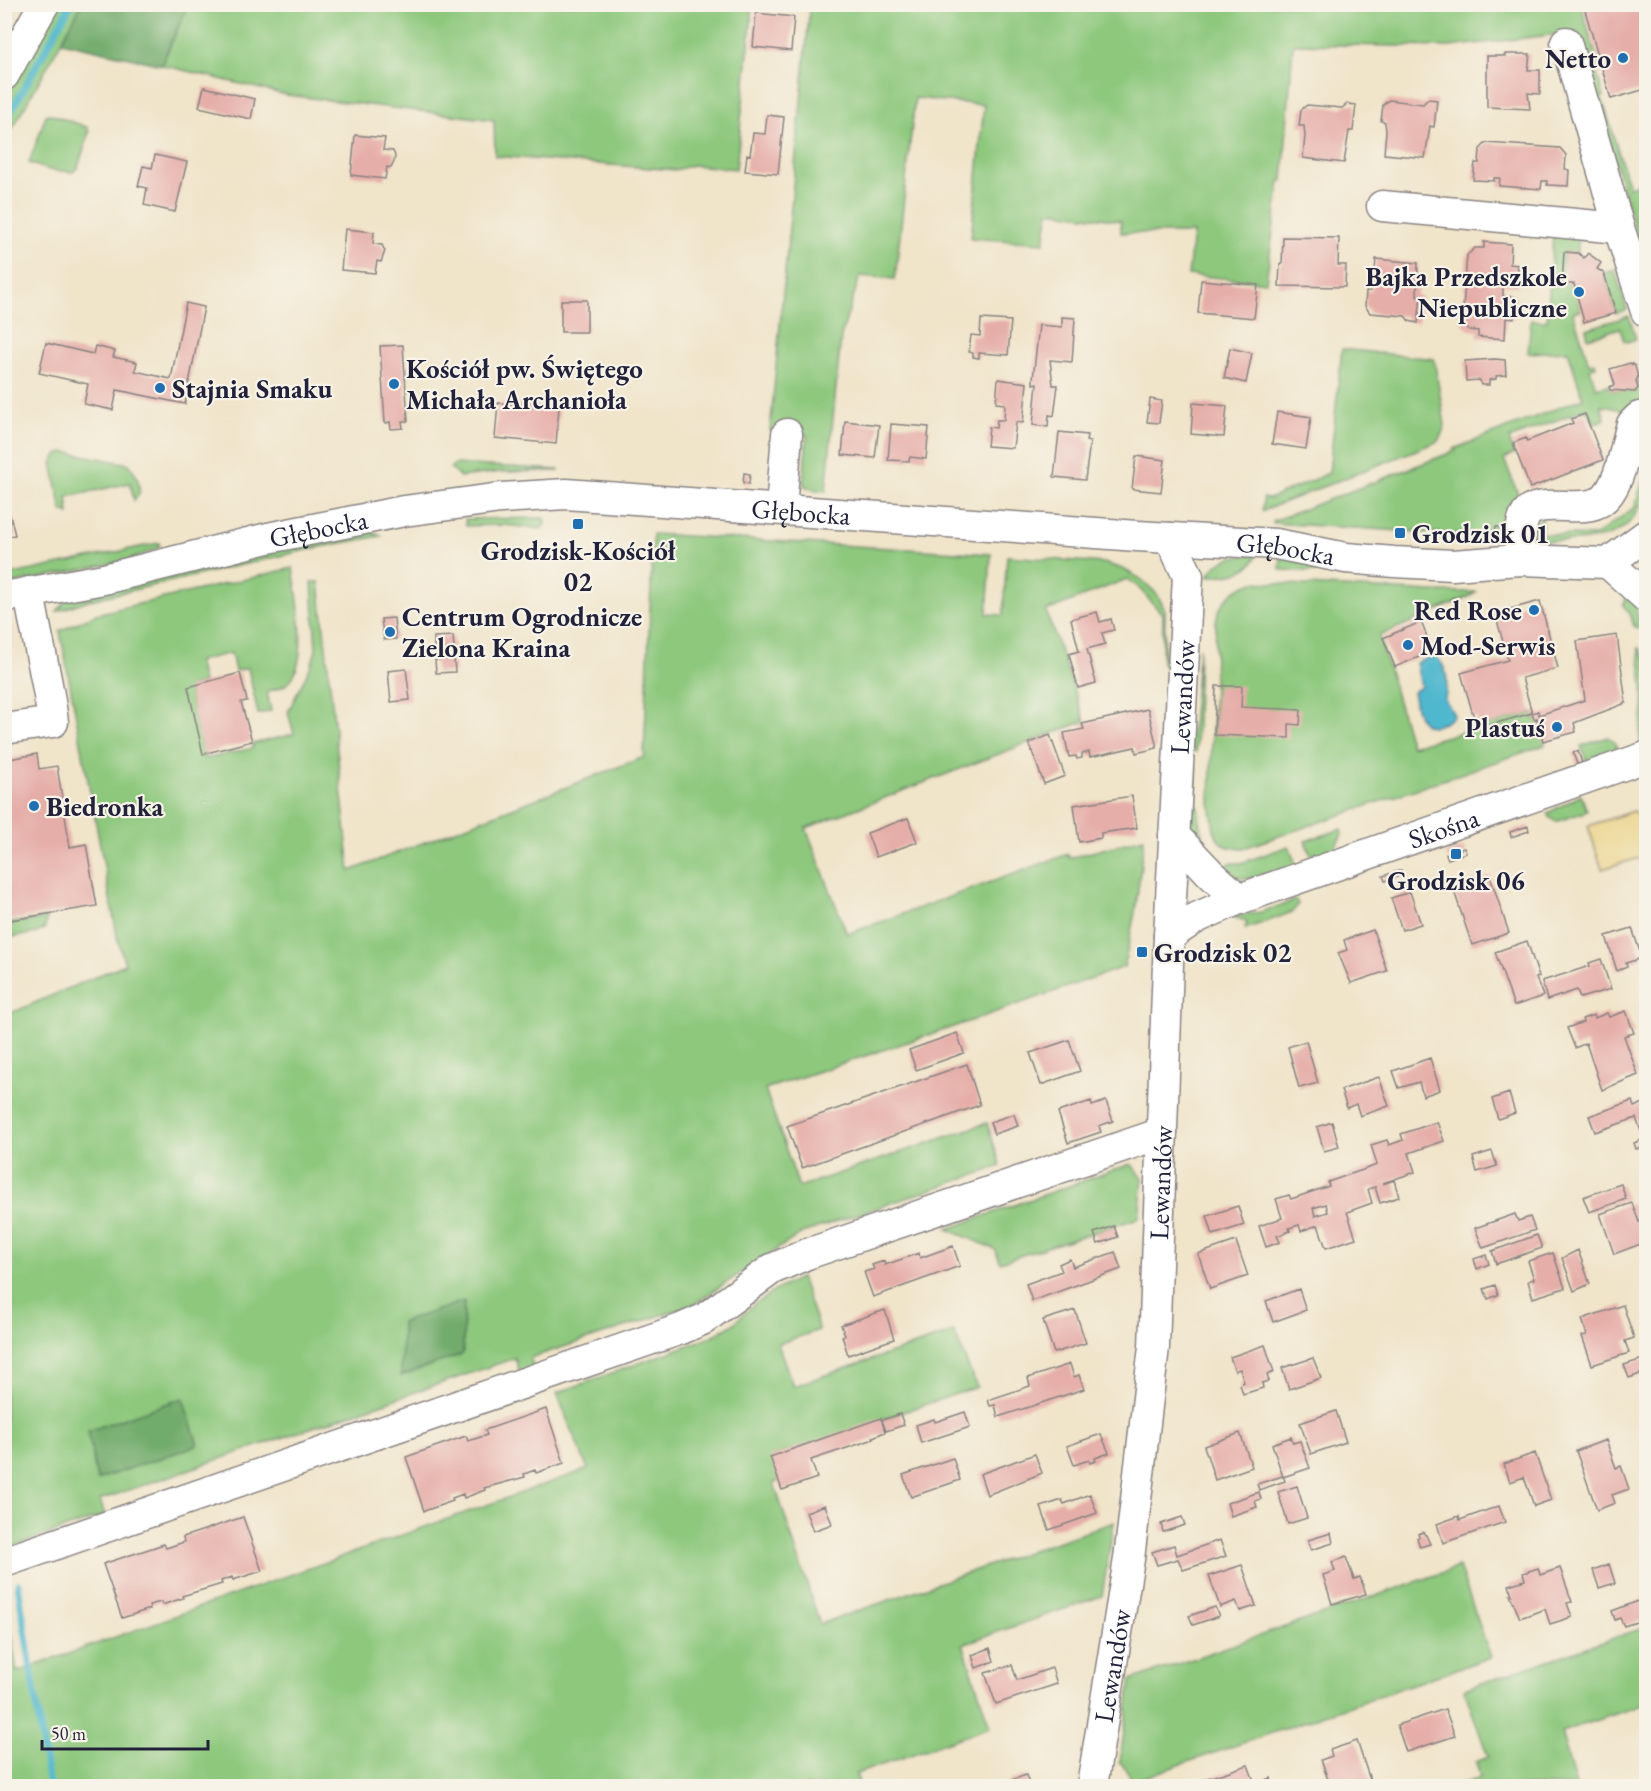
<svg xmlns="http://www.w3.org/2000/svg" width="1651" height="1791" font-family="'EB Garamond',serif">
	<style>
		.green { fill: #8dc87d; stroke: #58755c; stroke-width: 1.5 }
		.forest { fill: #72ac6c; stroke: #4a6754; stroke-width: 1.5 }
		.sand { fill: #eeda9e; stroke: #887e6c; stroke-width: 1.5 }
		.water { fill: #50b7ce; stroke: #396c84; stroke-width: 1.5 }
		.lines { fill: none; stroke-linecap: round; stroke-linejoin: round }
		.stream { stroke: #50b7ce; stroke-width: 7 }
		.building { fill: #e6aea9; fill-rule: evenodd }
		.minor-casing { stroke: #898382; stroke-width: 33 }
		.minor { stroke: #fff; stroke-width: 30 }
		.poi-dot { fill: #1f6fb2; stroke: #f7f3e8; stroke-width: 2 }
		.labels { text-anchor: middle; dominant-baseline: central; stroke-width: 4.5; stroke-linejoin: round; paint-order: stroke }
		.poi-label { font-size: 27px; font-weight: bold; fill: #22223b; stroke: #f7f3e8; text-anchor: start }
		.street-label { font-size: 27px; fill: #22223b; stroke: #f7f3e8 }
	</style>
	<rect width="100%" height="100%" fill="#f7f3e8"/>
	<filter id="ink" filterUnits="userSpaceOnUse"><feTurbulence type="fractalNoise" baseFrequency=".0167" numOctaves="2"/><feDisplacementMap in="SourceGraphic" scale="12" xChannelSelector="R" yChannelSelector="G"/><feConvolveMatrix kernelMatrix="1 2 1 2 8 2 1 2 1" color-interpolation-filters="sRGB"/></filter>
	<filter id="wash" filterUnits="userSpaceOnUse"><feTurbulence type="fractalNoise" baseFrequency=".008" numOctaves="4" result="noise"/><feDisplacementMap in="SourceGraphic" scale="24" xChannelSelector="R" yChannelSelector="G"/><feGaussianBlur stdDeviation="1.35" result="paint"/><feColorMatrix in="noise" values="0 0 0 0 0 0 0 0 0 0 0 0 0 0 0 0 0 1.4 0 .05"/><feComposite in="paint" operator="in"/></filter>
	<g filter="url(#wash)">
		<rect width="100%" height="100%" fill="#f0e4c9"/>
		<path class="green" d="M53,5H82L5,142V90Z
			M188,5H753L736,169L692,165L676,170L495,156L494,120L286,95L162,65Z
			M810,5H1581L1600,70L1596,72L1604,97L1596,99L1576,32L1449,47L1293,44L1283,181H1280L1266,282L1188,275L1193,233H1121V221L1049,211L1044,243L971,238L984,105L915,98L895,279L860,276L841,336L826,491C817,490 808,491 803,483L807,435L770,431Z
			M1603,101L1629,187L1646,182V229L1640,231L1646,251V268L1598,103Z
			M50,114L87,127L89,132L78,167L73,172L49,170L29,163L46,115Z
			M1553,234L1578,236V253L1564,252L1563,284H1574L1581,310L1573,312L1589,364L1595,363L1596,366L1590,369L1596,388L1608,385L1611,390L1635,392L1638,377L1642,389L1646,392V402L1625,411L1601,405L1605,419L1594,424L1589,412L1585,409L1509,439L1514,454L1504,459L1520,499L1508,515L1507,523H1499L1494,526V534H1498V537L1273,523V521L1455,451L1454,449L1583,398L1568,351L1528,353L1531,320L1547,321Z
			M1615,270L1627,310L1616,313L1604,273Z
			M1629,316L1636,339L1627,342L1624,341L1620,328L1588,338L1586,329Z
			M1342,349L1434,359L1445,425L1439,441L1262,511L1263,498L1269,499L1329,473Z
			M65,452L129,464C136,473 141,484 139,495L134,500L130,483L67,497L69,514L62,511L52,463L58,454Z
			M455,464L559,470V471L501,472L460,477L450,468Z
			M1646,467C1646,546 1594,543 1532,540L1531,527L1542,517L1541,534L1595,536L1635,507Z
			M545,518V524L541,529L503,525L466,526L465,519Z
			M372,532L381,536L315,548L85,601L56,612L67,600L336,536Z
			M653,534L991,554L987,614L1003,615L1007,556L1104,563L1123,569L1141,579L1157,594L1165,610L1164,666L1162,664L1163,615L1138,587L1127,579L1046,611L1085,721L806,828L847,934L1068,854L1069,858L1144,838L1136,907L1124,967L962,1024L765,1089L799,1187L987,1123L1001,1166L802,1233L692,1305L530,1358L534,1368L520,1373L515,1358L100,1500L105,1515L5,1549V1013L16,1011L125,964L118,941L60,631L96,614L293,568C297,595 312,667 285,685C280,688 273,690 267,692L271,711L258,714L248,668L235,671L231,653L198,661L203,683L188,687L205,759L253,748L252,744L294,734L288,712L312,663L316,650L312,582H319L350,871L644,757Z
			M159,543L160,547L130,560L5,585L4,576Z
			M1257,554C1252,574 1225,576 1208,576C1219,556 1236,556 1257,554Z
			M1281,556L1335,568L1340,573L1280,570Z
			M1254,582L1432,592H1476L1468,597L1379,636L1411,746L1532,713L1534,719L1537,718L1545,745L1244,848L1227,847L1219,841L1214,830L1210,802L1216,621C1220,600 1234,588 1254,582Z
			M1628,595L1635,604L1641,630L1634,626L1631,617L1623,605Z
			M1638,647L1646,660V732L1640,742C1639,729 1643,718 1643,704C1644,685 1641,666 1638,647Z
			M1199,648L1196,752H1195L1190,747Z
			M1608,737L1615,742L1618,755L1588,766L1581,746Z
			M1194,769H1196V800L1206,850C1183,831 1189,802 1189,774Z
			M1581,795L1587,811L1556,822L1549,817L1548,813Z
			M1342,829L1343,832L1331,855L1317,859L1311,856L1305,841Z
			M1289,846L1295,862L1292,868C1261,878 1252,884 1221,872L1229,863H1241Z
			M1296,900L1298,904L1293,912L1245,929L1247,921L1235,918V916L1261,912Z
			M47,918L45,928L37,933L5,938V924Z
			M1131,1164L1143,1178L1139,1218L1000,1262L995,1249L947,1229Z
			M801,1277L819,1330L778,1344L793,1386L954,1332L977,1387L771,1457L779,1481L774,1483L820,1624L1114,1522L1102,1596L963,1644L990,1727L856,1774L860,1786H5L4,1596L17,1672L588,1469L571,1430L557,1393L711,1337L732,1325L753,1305L776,1290Z
			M1459,1567L1491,1657L1133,1781L1120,1761L1131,1680Z
			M1646,1627V1704L1561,1732L1576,1786H1455L1480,1778L1476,1762L1488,1757L1464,1689Z"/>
		<path class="forest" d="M82,4H188V5L161,65L61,42Z
			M464,1301L463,1354L401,1376L402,1322Z
			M183,1398L198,1445L97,1480L88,1431Z"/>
		<path class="sand" d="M1633,811L1646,823V856L1602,869L1588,826Z"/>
		<path class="water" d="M1435,655C1449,669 1448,681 1445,699L1454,715C1449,721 1446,722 1438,725C1417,731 1416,707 1413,692L1421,687L1416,663Z"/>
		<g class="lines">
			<path class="stream" d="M4,124L71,4
				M4,1503L6,1510
				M18,1584L49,1786"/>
		</g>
		<g id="blocks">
			<path class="building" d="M1583,4H1646V89L1611,99Z
				M756,13L794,17L791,51L753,47Z
				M1505,54H1530L1528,70H1540V94L1528,93L1530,109L1487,107V56H1505Z
				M204,87L255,99L251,119L199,107Z
				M1428,99L1437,100L1434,127L1430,126L1425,158L1384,154L1386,131L1385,122L1381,121L1383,105L1389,100L1423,104Z
				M1347,104L1356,105L1353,131H1349L1344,163L1303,158L1305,136L1304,126H1299L1301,110L1307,105L1342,108Z
				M767,115L784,117L778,174L745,171L747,154L750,155L753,133L765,134Z
				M355,135L385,138L383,150L393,151L395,156L394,162L391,168L387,167L385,179L351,175Z
				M1486,143L1560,148L1566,155L1565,169L1569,170L1568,186L1547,185V181H1542L1541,189L1499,186L1500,178H1494V181L1473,180L1475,163H1479L1480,149Z
				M155,155L187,162L175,212L144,205L147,188L138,186L143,166L152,168Z
				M345,229L374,232L373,244L382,245L385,251L381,262L377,261L375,273L341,270Z
				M1283,237L1339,238L1338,265H1346L1345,287L1279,286L1280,264H1282Z
				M1484,242L1511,244L1510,264L1518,265L1517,286L1503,285V296L1516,297L1514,319L1506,318L1505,339L1478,337V331L1469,330L1462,322L1467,255L1475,248H1484Z
				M1564,252L1578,253L1584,258L1588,253L1601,263L1597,269L1604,273L1616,313L1584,322L1574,284H1562Z
				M1376,259L1418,263L1417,296H1421L1418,323L1409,321L1405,316L1370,313L1365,306L1366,291H1371L1374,281Z
				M1201,280L1258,285L1254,318L1198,313Z
				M561,300H587V332H561Z
				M186,303L204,307L185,404L117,390L113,410L84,404L88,384L39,373L46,343L93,354L95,346L115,351L113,357L137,362L135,371L171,379Z
				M1062,317L1075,318L1072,362L1050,360L1053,385H1058L1054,416L1049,415L1048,427L1033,425L1037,383L1033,384V379L1039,325L1062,327Z
				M981,319L1011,321L1008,355L979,353V358L973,357V353L969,352L971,335L980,336Z
				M403,345L408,421H402L403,428L391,429L390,422L385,423L380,346Z
				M1230,348L1252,353L1246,383L1224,378Z
				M1495,359L1505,360L1506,375L1496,376V379L1489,380V385H1481L1480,380L1466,381L1465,361Z
				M1630,363L1635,366L1638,377L1636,381L1638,388L1635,392L1610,390L1609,387L1615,385L1610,369Z
				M998,379L1027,383L1023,423L1016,422L1013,448L987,446L989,427L996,428L997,420H1004L1005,404L996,403Z
				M1150,399L1162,401L1159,423L1147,422Z
				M498,403L559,408L556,444L495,438Z
				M1193,403L1227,406L1224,437L1191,434Z
				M1277,412L1311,417L1306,449L1272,444Z
				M1585,414L1603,460L1530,488L1513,443L1526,438L1527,441L1573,423L1571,419Z
				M845,421L879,425L875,458L842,455Z
				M891,424L929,427L926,459L910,457L909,461L888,460Z
				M1059,432L1087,435L1086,441L1090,442L1085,480L1054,477Z
				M1136,456L1165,460L1161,492L1132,489Z
				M744,473L750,474L749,484L743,483Z
				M10,515L15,535L4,537V516Z
				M1496,527H1508L1507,535L1495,534Z
				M1540,601L1558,668L1522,678L1532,713L1538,711L1539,715L1585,700L1577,641L1617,635L1626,703L1574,723L1576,732L1543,741L1537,718L1534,719L1532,713L1479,728L1476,717L1474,718L1461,673L1508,660L1495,613Z
				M1097,612L1100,622L1111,619L1114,630L1102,633L1105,644L1087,649L1096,683L1078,688L1069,654L1079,651L1071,619Z
				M394,618L396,639L384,640L381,619Z
				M1421,622L1433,651L1395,667L1383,638Z
				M453,636L454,649L434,650V637Z
				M454,659L455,672L436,673L435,660Z
				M406,669L410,700L391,702L388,671Z
				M240,673L247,701L241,702L252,741L203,754L188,687Z
				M1216,686H1242L1241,707L1301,710L1300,725L1289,724V738L1214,735Z
				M1148,709L1157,748L1136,753L1135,747L1090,757L1089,752L1082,754V758L1077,759L1076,756L1069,757L1064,733L1084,729L1082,724Z
				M1050,735L1065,776L1044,784L1029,743Z
				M1578,751L1582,763L1577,764L1573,753Z
				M37,754L39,769L57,766L70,847L86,844L97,906L4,921V760Z
				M1132,796L1137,828L1101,833V838L1079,842L1074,805Z
				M908,818L917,842L876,857L867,833Z
				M1528,826L1529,831L1511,837L1510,832Z
				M1464,848L1466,853L1448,859L1446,854Z
				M1401,870L1402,875L1385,881L1383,876Z
				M1490,876L1509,933L1472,945L1453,888Z
				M1410,892L1421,924L1402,930L1391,898Z
				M1632,928L1642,958L1626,963L1627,967L1617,971L1606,936Z
				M1373,930L1387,971L1351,983L1338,953L1347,950L1344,940Z
				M1527,941L1539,977L1536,978L1543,996L1514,1006L1495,952Z
				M1601,959L1611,989L1580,998L1577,990L1547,1000L1542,981L1590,966L1589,963Z
				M1626,1011L1634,1033L1624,1036L1638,1075L1602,1090L1586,1043L1575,1048L1567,1028L1583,1022L1582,1019L1594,1015L1595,1018L1607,1013L1609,1017Z
				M957,1033L964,1053L916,1070L909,1050Z
				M1069,1040L1080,1071L1041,1085L1030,1053Z
				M1306,1041L1318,1083L1299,1088L1288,1047Z
				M1430,1058L1440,1090L1423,1096L1419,1082L1399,1088L1393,1071Z
				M967,1064L980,1105L802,1168L787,1126Z
				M1379,1077L1389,1106L1360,1116L1356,1104L1347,1108L1341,1090Z
				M1509,1093L1515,1113L1498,1119L1492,1099Z
				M1091,1101L1092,1106L1106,1101L1113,1121L1099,1126L1101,1132L1068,1143L1058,1112Z
				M1632,1101L1634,1107L1646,1102V1151L1642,1152L1641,1147L1636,1149L1634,1143L1644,1139L1636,1118L1595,1132L1589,1116Z
				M1014,1114L1018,1126L994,1134L990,1122Z
				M1332,1122L1339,1147L1324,1151L1317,1127Z
				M1437,1122L1444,1141L1409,1153L1415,1172L1383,1183V1184L1394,1180L1399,1197L1380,1203L1375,1187L1368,1189L1372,1203L1347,1212L1356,1238L1326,1248L1318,1225L1301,1231L1299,1225L1289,1228L1290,1231L1277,1236L1280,1242L1266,1247L1259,1226L1282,1218L1276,1199L1289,1195L1291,1199L1329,1186L1328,1182L1377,1165L1371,1145L1387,1140L1389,1145L1403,1140L1401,1134ZM1326,1204L1328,1212L1315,1216L1313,1208Z
				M1492,1151L1497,1166L1477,1172L1473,1157Z
				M1621,1184L1626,1199L1589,1212L1583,1197Z
				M1632,1203L1639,1222L1646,1219V1231L1643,1232L1646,1242L1614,1254L1600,1214Z
				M1238,1206L1244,1225L1213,1235L1207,1216Z
				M1515,1214L1518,1221L1530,1217L1535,1230L1483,1248L1475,1228Z
				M1114,1226L1118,1237L1098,1244L1094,1233Z
				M1537,1235L1542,1248L1496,1264L1492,1251Z
				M1236,1241L1248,1276L1210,1289L1198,1254Z
				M953,1246L960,1266L873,1297L864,1272L874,1269L872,1265L884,1261L885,1265L919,1253L920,1258Z
				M1578,1250L1590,1284L1574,1291L1562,1258Z
				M1115,1252L1121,1269L1032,1301L1026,1284L1062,1271L1059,1264L1070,1259L1073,1267Z
				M1553,1253L1565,1288L1533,1298L1528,1281L1534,1279L1528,1261Z
				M1486,1255L1489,1264L1477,1269L1474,1259Z
				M1495,1285L1498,1295L1488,1299L1484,1289Z
				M1299,1289L1306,1310L1273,1322L1266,1301Z
				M1623,1305L1634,1338L1625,1341L1629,1353L1592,1365L1582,1336L1587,1335L1582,1319Z
				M885,1310L894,1339L848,1355L842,1336L845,1335L841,1325Z
				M1075,1310L1086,1343L1054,1353L1043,1320Z
				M1265,1345L1274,1372L1267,1375L1269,1381L1262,1383L1263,1388L1243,1394L1240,1384L1244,1382L1240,1369L1235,1371L1230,1357Z
				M1313,1358L1321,1378L1289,1389L1282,1368Z
				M1646,1358V1372L1629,1378L1624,1365Z
				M1070,1364L1074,1377L1079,1375L1084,1389L998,1417L995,1405L990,1406L988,1400L1030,1386L1028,1378Z
				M546,1409L564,1463L536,1473L535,1470L524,1474L525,1477L484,1488L485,1490L464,1498L463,1494L452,1498L453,1501L424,1511L406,1457L466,1436L468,1441L487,1435L485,1430Z
				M1336,1411L1346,1442L1311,1454L1300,1423Z
				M965,1412L970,1427L921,1443L916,1425L934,1419L935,1422Z
				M900,1414L904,1425L886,1431L882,1420Z
				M881,1418L885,1432L873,1437L874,1439L811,1460L817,1478L782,1490L770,1457Z
				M1240,1433L1252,1467L1215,1480L1204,1446Z
				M1101,1434L1109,1453L1095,1458L1096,1461L1090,1463L1089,1460L1074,1465L1067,1446Z
				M1291,1437L1293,1443L1300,1441L1310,1468L1283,1477L1272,1444Z
				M1606,1440L1616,1468L1621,1466L1629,1489L1612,1495L1615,1503L1597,1510L1576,1451Z
				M1535,1453L1551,1500L1534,1506L1524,1477L1510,1482L1504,1464Z
				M1035,1454L1042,1473L987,1495L980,1474Z
				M953,1458L960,1480L911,1497L903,1475Z
				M1283,1476L1285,1481L1259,1490L1257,1484Z
				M1297,1486L1307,1518L1288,1524L1278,1492Z
				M1259,1492L1261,1499L1255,1501L1257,1507L1231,1516L1227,1503Z
				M1090,1494L1097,1513L1049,1530L1041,1507L1062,1500L1064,1504Z
				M825,1505L832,1524L813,1531L806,1512Z
				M1499,1506L1505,1522L1443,1543L1437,1524L1459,1516L1460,1520Z
				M243,1517L262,1571L233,1580L232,1577L221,1581L222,1584L182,1596L183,1598L162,1605L161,1602L149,1605L150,1609L122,1618L103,1564L164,1544L166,1548L184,1542L183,1537Z
				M1182,1517L1185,1525L1163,1532L1161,1524Z
				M1423,1532L1425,1535H1426L1430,1544L1420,1547L1417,1538L1419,1537L1418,1534Z
				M1331,1533L1333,1543L1311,1550L1308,1540Z
				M1220,1540L1226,1556L1183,1570L1178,1559L1157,1565L1152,1552L1174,1545L1177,1555Z
				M1346,1557L1354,1579L1360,1577L1366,1594L1332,1604L1323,1575L1335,1571L1332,1562Z
				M1609,1564L1615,1583L1599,1588L1593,1570Z
				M1242,1565L1256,1606L1240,1611L1236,1601L1220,1607L1209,1576Z
				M1538,1568L1540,1575L1560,1568L1572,1602L1567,1603L1572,1617L1550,1624L1545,1609L1520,1618L1510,1595H1512L1509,1585L1525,1580L1523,1573Z
				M1646,1598V1619L1624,1626L1620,1618L1615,1620L1612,1611Z
				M1215,1607L1219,1616L1193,1625L1189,1616Z
				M990,1648L994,1661L976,1668L972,1655Z
				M1012,1665L1017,1680L1052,1668L1057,1684L996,1704L985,1673Z
				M1445,1709L1455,1736L1406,1752L1397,1725Z
				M1357,1741L1372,1786H1348L1346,1780L1330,1785L1321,1760L1332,1756L1330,1750Z
				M1248,1765L1254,1781L1238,1786H1184Z
				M1026,1775L1030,1786H1011L1009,1781Z
				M1271,1778L1273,1786H1256L1255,1784Z"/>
		</g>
	</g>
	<g filter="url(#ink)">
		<use href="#blocks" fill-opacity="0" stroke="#898382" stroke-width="1.5"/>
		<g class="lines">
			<defs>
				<g id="minor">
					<path d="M1566,42L1619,228L1646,311"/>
					<path d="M4,75L44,4"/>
					<path d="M1382,206L1619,228"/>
					<path d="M781,509L787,434"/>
					<path d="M1519,560C1520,548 1519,530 1524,518C1534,494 1581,515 1601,501C1621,487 1625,446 1632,424L1639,417L1646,416"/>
					<path d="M1608,563L1646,597"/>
					<path d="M1608,563L1646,535"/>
					<path id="s1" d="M4,597L104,579L268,538L404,511L501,498L566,494L1137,536L1276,544L1346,558L1394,562L1453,565L1519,560L1608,563"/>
					<path d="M4,729L53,722C48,679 36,636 29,592"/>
					<path d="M1174,835L1211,874L1239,899"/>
					<path id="s2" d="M1169,936L1196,918L1239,899L1646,757"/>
					<path d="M4,1562L681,1329L704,1319L772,1269L807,1254L1162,1133"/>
					<path id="s3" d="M1092,1786L1129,1559L1154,1347L1169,936L1188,576L1170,538"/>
				</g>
			</defs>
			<use href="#minor" class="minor-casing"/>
			<use href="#minor" class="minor"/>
		</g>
	</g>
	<g class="poi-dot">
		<circle cx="1623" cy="58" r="6"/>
		<circle cx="1579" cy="292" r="6"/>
		<circle cx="394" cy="384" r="6"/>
		<circle cx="160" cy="388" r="6"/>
		<rect x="572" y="518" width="12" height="12" rx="3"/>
		<rect x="1394" y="527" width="12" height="12" rx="3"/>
		<circle cx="1534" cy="610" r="6"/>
		<circle cx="390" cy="632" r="6"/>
		<circle cx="1408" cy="645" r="6"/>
		<circle cx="1557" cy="727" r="6"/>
		<circle cx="34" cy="806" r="6"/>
		<rect x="1450" y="848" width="12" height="12" rx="3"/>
		<rect x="1136" y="946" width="12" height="12" rx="3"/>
	</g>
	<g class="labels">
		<g class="poi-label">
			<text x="1611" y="58" text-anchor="end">Netto</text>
			<text x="1567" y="276" text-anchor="end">Bajka Przedszkole<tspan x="1567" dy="31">Niepubliczne</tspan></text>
			<text x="406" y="368">Kościół pw. Świętego<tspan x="406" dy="31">Michała Archanioła</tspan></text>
			<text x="172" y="388">Stajnia Smaku</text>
			<text x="1412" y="533">Grodzisk 01</text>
			<text x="578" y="550" text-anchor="middle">Grodzisk-Kościół<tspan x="578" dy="31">02</tspan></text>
			<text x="1522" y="610" text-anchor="end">Red Rose</text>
			<text x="402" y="616">Centrum Ogrodnicze<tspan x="402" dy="31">Zielona Kraina</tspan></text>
			<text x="1420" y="645">Mod-Serwis</text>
			<text x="1545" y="727" text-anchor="end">Plastuś</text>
			<text x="46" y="806">Biedronka</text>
			<text x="1456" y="880" text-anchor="middle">Grodzisk 06</text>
			<text x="1154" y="952">Grodzisk 02</text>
		</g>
		<g class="street-label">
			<text stroke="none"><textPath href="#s1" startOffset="808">Głębocka</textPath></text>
			<text stroke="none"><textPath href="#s1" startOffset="322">Głębocka</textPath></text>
			<text stroke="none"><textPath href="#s1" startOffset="1294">Głębocka</textPath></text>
			<text stroke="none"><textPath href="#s3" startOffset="1094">Lewandów</textPath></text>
			<text stroke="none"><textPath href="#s2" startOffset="296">Skośna</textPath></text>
			<text stroke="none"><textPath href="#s3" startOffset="608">Lewandów</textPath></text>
			<text stroke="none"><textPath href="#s3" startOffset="122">Lewandów</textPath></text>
		</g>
	</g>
	<rect width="1651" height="1791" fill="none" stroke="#f7f3e8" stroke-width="24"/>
	<path d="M42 1740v9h166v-9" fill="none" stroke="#22223b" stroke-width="3"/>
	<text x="51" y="1740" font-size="18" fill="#22223b" stroke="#f7f3e8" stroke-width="4.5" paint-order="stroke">50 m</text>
</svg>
